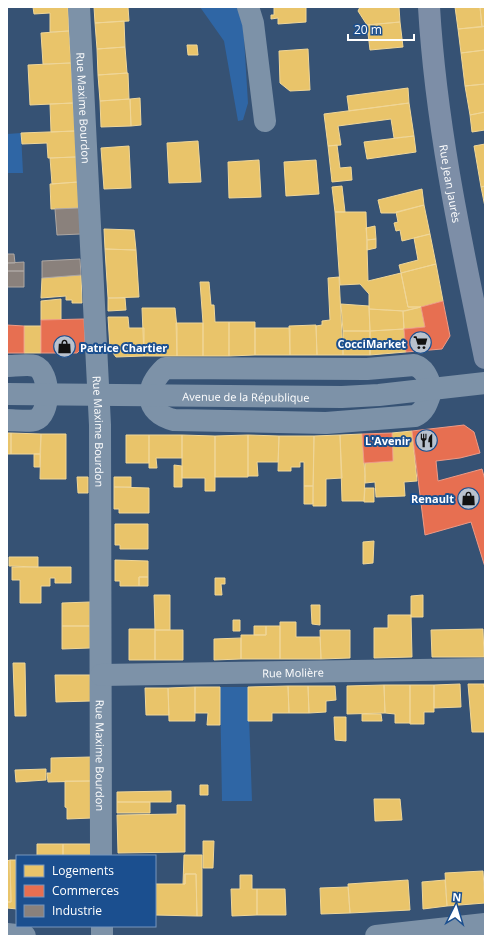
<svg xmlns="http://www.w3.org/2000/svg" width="492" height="943" font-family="'Open Sans',sans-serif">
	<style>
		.green { fill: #2f66a5 }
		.homes { fill: #e9c46a; stroke: #f0d697 }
		.shops { fill: #e76f51; stroke: #ee9a85 }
		.industry { fill: #8a817c; stroke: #ada7a3 }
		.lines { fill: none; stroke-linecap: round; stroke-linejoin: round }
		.minor { stroke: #7d92a8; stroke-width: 22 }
		.major { stroke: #7d8ea7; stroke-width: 22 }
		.labels { text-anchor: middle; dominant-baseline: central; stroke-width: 4; stroke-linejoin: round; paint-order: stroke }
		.street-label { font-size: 11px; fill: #fff; stroke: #1b4f8f }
		.poi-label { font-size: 11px; font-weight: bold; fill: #fff; stroke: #1b4f8f; text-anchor: end }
	</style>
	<rect width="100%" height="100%" fill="#365274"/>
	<path class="green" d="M200,7H238L243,22L248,103L243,120L238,121L224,41Z
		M21,133L23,173H7V134Z
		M220,687H248L252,801H222Z"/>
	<path class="homes" d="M33,7H68L69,31L50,32V13L34,14Z
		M94,7H128L129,21L95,23Z
		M274,7H306V22L278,24V18L271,19V15H274Z
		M360,7H399L400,22L367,25L358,11Z
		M455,7H480L482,27L458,29Z
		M480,7H485V26L482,27Z
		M124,21L125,47L97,49L95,23Z
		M400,22L403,47L370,50L367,25Z
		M485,26V50L461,53L458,29Z
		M69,31L71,63L43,64L41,33Z
		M187,45H197L198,55H188Z
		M125,47L127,73L98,75L97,49Z
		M308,49L310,90L290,91L280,83L279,51Z
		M485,50V84L465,86L461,53Z
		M71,63L73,103L30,105L28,65Z
		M128,73L129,99L100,101L98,75Z
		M485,84V112L470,115L465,86Z
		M408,88L409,103L349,111L347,96Z
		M140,98L141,125L131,126L130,99Z
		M130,99L131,126L101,127L100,101Z
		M73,103L75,131L51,132L50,104Z
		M409,103L414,136L394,138L391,119L338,126L341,145L328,146L324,114Z
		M485,112V130L472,132L470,115Z
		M75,131L76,157L48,158L47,143L22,144L21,133Z
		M414,136L416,152L367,159L364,142Z
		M198,141L201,182L169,183L167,143Z
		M485,144V186L481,187L474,146Z
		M337,145L340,168L351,167L352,180L332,182L328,146Z
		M129,146L131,188L104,189L101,148Z
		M76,157L78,182L52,184L50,158Z
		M259,160L261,197L229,198L228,162Z
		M316,160L319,194L286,196L284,162Z
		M78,182L79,208L51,209L50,184Z
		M342,186L345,212H335L332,187Z
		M485,186V207L481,187Z
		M422,189L424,205L395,213H381L378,200Z
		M424,205L430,234L402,241L400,230L396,231L394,223L398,222L396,212Z
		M335,212H366L368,281L401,273L408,307H421L405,311L369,309V294L360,284L340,285Z
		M375,226L376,239L367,240L366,228Z
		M104,229L134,230L136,250L105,249Z
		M430,234L436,264L401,273L399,265L418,260L414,238Z
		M376,239V248L367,250V240Z
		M105,249L136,250L139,297L108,298Z
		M436,264L443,301L421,307H408L401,273Z
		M81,275L82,303H72V300H66V296L41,298L42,278Z
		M339,277L343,355H317L316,326L322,325V321L330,320L328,278Z
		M200,282H209L211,305H214L215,322H229V356H203V323Z
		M108,298H125L126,310L108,311Z
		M61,299V320H41V301Z
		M341,304L369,306L370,331H343Z
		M421,307L425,327L404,329L403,311Z
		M142,308H175L177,328V356H144Z
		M369,309L403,311L404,329L370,331Z
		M108,317H128L129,328H144V356L116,357L110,349Z
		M229,322H255V355L229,356Z
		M176,323H203V356H177Z
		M316,325L317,355H290L289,326Z
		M24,326H41V353H24Z
		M255,328H290V355H255Z
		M404,329L406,352L370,355V331Z
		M343,331H370V355H343Z
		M412,431L417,481L404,482L405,496L376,497L375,482L365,483V463L393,461L392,433Z
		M7,433H11V454H7Z
		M11,433L41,434L40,454H11Z
		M41,434H66V479H40Z
		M362,434L365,476L364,501H342L340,435Z
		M126,435H149V463H126Z
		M149,435H182V458H156L157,468H149Z
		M182,435L215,436V491H205V478H182Z
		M248,435L279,436L278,462H257L258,476H248Z
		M248,435V477H215V436Z
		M340,435L342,478L326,479V506H313L314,436Z
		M279,436H314L313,486H304V462H300V467H291V471H278Z
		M34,454H40V467H34Z
		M174,465L182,466V487H174Z
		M77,477H88V493H78Z
		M114,477H131V487H114Z
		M304,486H313V504H304Z
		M114,487L149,488V513H119V509H114Z
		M365,488H374V502H364Z
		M115,524H148V549H120V545H115Z
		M374,541L373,563L363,564V542Z
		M9,557H38V567L9,566Z
		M115,560L148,561V577H139V586H120V581H115Z
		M12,567H71V583H55V578H50V586H41V603H20V580H12Z
		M139,577H148V586H139Z
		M215,578H225V584H221L222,595H215Z
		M154,595H170V630H155Z
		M423,595V617H411V596Z
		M90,602V626H62V603Z
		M311,605H320V625L312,624Z
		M388,615H411L412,657L374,658V628H388Z
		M233,620H240V631H233Z
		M280,622H296V637H320L321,659H280Z
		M62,626H90V648L62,649Z
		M254,626H266V635H254Z
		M266,626H280V659H241V635H266Z
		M129,629H155V660H129Z
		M483,629L484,657H432L431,630Z
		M155,630H183V660H155Z
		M320,630H350V658L321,659Z
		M241,638V659L214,660V639Z
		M13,663H25L26,716H15Z
		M55,675H90L91,701L56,702Z
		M460,684L461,707L434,708V685Z
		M468,684H484V687H485V732H472Z
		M384,685L385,713L347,714V686Z
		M384,685H410V723H395V714L385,713Z
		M410,685H434V712H424V724H410Z
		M288,686L289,713H272V721H248V687Z
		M288,686H308L309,713H289Z
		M308,686H335L336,700L326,701V712L309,713Z
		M195,687V721H169L168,688Z
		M195,687H220V725H207L208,713H195Z
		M145,688H168L169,715H146Z
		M362,714H381L382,721H362Z
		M334,717H346V741L335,740Z
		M91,757V781L48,782L47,773H51V758Z
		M46,769V780L16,782L15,770Z
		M65,781H91L92,818L67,819V808L65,807Z
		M200,785H208V795H200Z
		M171,791V802H117V792Z
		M374,799H400L402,820L375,821Z
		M117,802H150V813H117Z
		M177,805H185V852L118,853L117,815L177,814Z
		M203,841H214L213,868H203Z
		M37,844H63V856H37Z
		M63,844H92V856H63Z
		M184,855H202V916H197L196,874H185V884H183Z
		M10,860H16L17,909L7,908V902H11Z
		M10,860L11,902H7V861Z
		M483,871L485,903L447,906L445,873Z
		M185,874H196L197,916L155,915V884H185Z
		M240,875H252V889H257V915L232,916L231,889H240Z
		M408,880L410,910L350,913L348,884Z
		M445,880L447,906L423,909L422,882Z
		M348,887L350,913L321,914L320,888Z
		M257,889H285L286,915H257Z"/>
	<path class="shops" d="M443,301L450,336L442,349L406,352L404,329L425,327L421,307Z
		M84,319L85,345L77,353H41V320Z
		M7,325L24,326V353H7Z
		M464,425L474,432L480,453L460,458L436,461L438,481L482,469L485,480V567L471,522L425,535L412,431Z
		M392,433L393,461L364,463L362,434Z"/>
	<path class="industry" d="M79,208L81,234L57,235L55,209Z
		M7,254H14L15,263H7Z
		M80,259L81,275L42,278V261Z
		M24,262V271H7V263Z
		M7,271H24V287H7Z"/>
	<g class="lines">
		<g class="minor">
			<path id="s1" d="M79,7L100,425L101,856"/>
			<path d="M248,7L253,23L265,121"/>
			<path d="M414,365C426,369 428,379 432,389C428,400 426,411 415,416L326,423L174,420C143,412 145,387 165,368L367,369Z"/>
			<path d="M7,366C14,366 29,364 35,366C51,372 51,415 35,420C29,422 14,420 7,420"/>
			<path id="s2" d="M7,394L342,397L379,395L485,383"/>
			<path id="s3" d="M101,675L485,669"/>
			<path d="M102,926V936"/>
			<path d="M7,934L25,936"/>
			<path d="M376,936L485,924"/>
		</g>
		<path class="major" id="s4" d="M429,7C436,126 461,242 485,358"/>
	</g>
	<defs>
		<symbol id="supermarket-disc" viewBox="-11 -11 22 22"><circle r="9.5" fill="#b9c2ce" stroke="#1b4f8f"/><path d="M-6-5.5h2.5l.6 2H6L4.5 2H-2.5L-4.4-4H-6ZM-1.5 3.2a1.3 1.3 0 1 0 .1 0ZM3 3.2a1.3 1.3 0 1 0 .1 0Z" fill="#111"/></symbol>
		<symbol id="shop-disc" viewBox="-11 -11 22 22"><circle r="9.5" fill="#b9c2ce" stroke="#1b4f8f"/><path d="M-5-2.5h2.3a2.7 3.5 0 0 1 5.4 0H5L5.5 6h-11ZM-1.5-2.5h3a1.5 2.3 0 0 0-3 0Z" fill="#111"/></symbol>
		<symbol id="restaurant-disc" viewBox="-11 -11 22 22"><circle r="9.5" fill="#b9c2ce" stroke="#1b4f8f"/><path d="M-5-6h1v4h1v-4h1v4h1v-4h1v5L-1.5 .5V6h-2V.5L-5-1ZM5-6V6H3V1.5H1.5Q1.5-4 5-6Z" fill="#111"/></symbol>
	</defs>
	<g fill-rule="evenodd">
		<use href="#supermarket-disc" x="408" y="330" width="25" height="25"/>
		<use href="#shop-disc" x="52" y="334" width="25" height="25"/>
		<use href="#restaurant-disc" x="414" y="428" width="25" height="25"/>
		<use href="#shop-disc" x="456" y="486" width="25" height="25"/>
	</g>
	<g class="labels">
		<g class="street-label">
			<text stroke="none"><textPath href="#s1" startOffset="101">Rue Maxime Bourdon</textPath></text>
			<text stroke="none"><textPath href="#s4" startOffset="178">Rue Jean Jaurès</textPath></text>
			<text stroke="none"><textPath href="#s2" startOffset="239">Avenue de la République</textPath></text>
			<text stroke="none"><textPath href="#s1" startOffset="425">Rue Maxime Bourdon</textPath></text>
			<text stroke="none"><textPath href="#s3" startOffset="192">Rue Molière</textPath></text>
			<text stroke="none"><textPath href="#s1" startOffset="749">Rue Maxime Bourdon</textPath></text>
		</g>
		<g class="poi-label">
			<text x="406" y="343">CocciMarket</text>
			<text x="80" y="347" text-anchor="start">Patrice Chartier</text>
			<text x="410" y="440">L'Avenir</text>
			<text x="454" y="498">Renault</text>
		</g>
	</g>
	<rect width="492" height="943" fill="none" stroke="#ffffff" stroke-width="16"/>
	<rect x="16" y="855" width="140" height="72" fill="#1b4f8f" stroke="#7695bc"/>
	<rect x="24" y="865" width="20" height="12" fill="#e9c46a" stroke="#7695bc"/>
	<text x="52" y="875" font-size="12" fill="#ffffff">Logements</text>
	<rect x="24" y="885" width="20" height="12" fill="#e76f51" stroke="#7695bc"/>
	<text x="52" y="895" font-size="12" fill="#ffffff">Commerces</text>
	<rect x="24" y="905" width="20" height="12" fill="#8a817c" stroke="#7695bc"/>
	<text x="52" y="915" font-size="12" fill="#ffffff">Industrie</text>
	<g transform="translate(456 907) rotate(5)" stroke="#1b4f8f" stroke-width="3" paint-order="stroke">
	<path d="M0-3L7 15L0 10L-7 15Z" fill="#ffffff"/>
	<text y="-6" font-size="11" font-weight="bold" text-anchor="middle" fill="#ffffff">N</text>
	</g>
	<path d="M348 34v6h66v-6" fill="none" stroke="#ffffff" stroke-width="2"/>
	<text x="354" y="34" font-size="12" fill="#ffffff" stroke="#1b4f8f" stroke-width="3" paint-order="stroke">20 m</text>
</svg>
